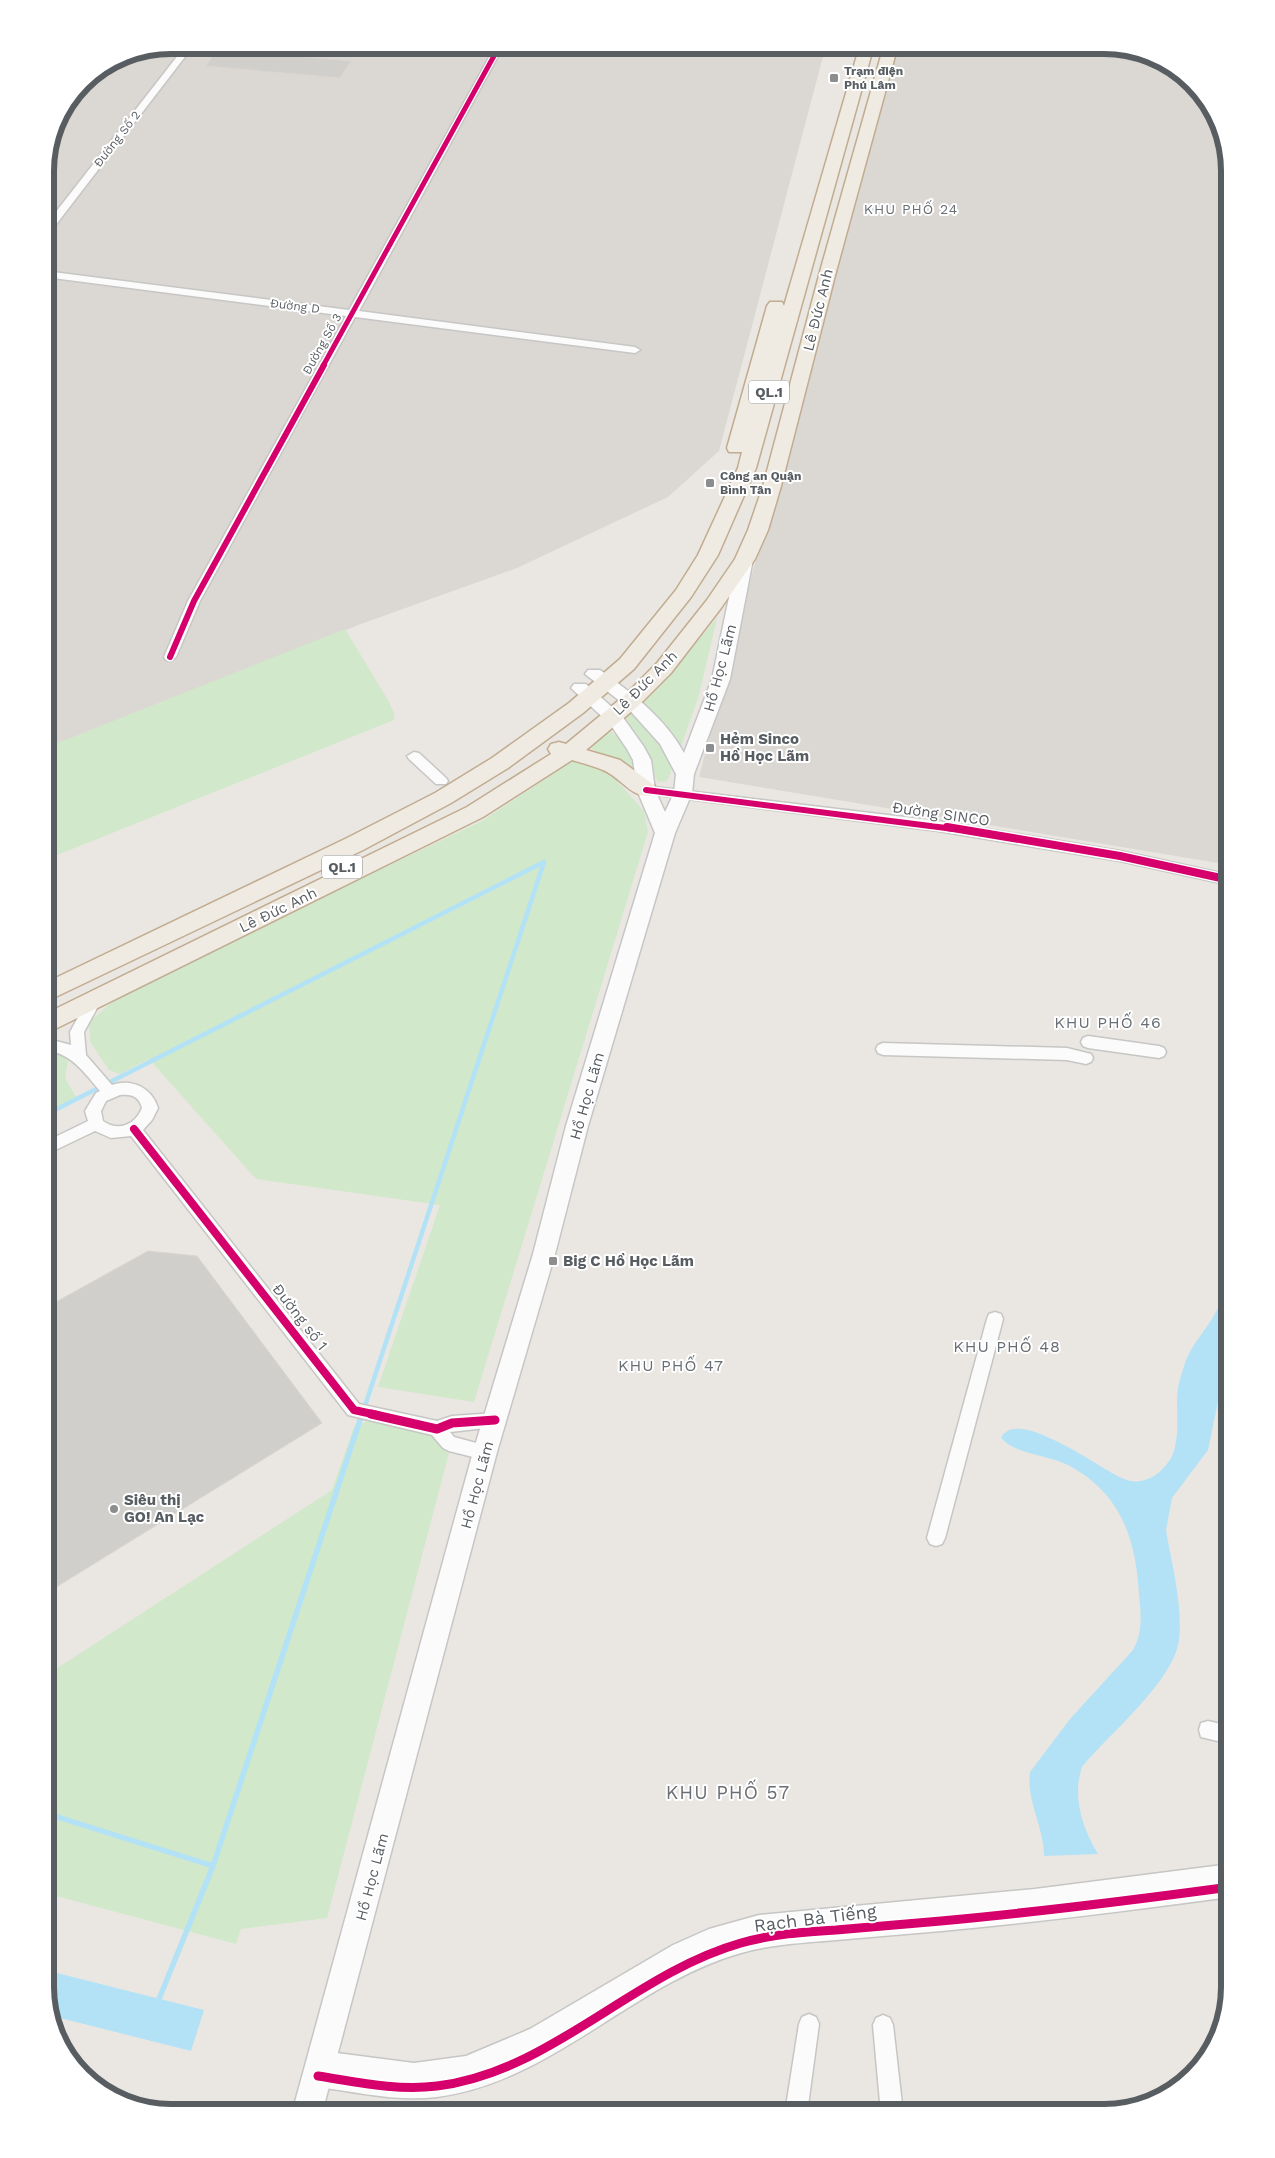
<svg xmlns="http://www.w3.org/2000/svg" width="1275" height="2158" font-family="'Work Sans',sans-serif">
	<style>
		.industrial { fill: #dbd8d3 }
		.green { fill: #d1e8ca }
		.water { fill: #b3e2f6 }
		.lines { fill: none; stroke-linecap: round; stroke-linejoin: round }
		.stream-far1 { stroke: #b3e2f6; stroke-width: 4.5 }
		.stream { stroke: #b3e2f6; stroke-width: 5.5 }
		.building { fill: #d1cfcc; stroke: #d9d5d1 }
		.minor-casing { stroke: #c6c6c5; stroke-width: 3 }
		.secondary-casing { stroke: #c7c6c6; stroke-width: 3 }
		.trunk-casing { stroke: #c1ac90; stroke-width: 3 }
		.minor { fill: #fcfbfb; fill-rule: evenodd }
		.secondary { fill: #fcfbfb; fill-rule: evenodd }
		.trunk { fill: #f0ebe2; fill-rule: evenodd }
		.cycleway-far3-casing { stroke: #fff; stroke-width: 7 }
		.cycleway-far2-casing { stroke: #fff; stroke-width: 9 }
		.cycleway-far1-casing { stroke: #fff; stroke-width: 11 }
		.cycleway-casing { stroke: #fff; stroke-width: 12 }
		.cycleway-far3 { stroke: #d6006c; stroke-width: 5 }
		.cycleway-far2 { stroke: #d6006c; stroke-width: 6 }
		.cycleway-far1 { stroke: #d6006c; stroke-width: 8 }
		.cycleway { stroke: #d6006c; stroke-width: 9 }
		.poi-dot { fill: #8b8d8f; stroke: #fff; stroke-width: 2 }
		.labels { text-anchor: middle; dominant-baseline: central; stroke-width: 4; stroke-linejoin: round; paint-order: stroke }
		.far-poi-label { font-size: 12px; font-weight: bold; fill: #585d62; stroke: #fff; text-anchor: start }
		.far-street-label { font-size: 12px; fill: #585d62; stroke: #fff }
		.far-neighbourhood-label { font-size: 14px; letter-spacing: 1px; fill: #696f74; stroke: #fff }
		.shield { fill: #fff; stroke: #8a8e91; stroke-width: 1 }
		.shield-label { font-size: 14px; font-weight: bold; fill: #585d62 }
		.street-label { font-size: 15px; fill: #585d62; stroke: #fff }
		.poi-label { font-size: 15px; font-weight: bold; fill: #585d62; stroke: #fff; text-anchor: start }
		.neighbourhood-label { font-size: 16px; letter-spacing: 1px; fill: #696f74; stroke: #fff }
		.near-street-label { font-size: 18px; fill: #585d62; stroke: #fff }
		.near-neighbourhood-label { font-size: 19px; letter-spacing: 1px; fill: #696f74; stroke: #fff }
		.rim { fill: none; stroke: #585d62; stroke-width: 6 }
	</style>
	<rect width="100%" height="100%" fill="#eae7e2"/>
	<path class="industrial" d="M171,45H826L719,451L668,497L517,568L361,624L45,755V163L55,122L82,82L123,54Z
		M897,45H1113L1174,66L1217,115L1230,171V865L699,777L776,483Z"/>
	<path class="green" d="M717,618L699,695L681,747L639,698L681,660Z
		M345,629L389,702L394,713V720L45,860V786L48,784L45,780V748Z
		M631,712C644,720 668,747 671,762C673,769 670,775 667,781L658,782L655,777L653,764L625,717Z
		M607,729C624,740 632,751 633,773L587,746Z
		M574,760L589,763L615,779L644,811L648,832L474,1402L378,1387L440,1205L256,1179L149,1059L120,1074L109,1070L90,1042L89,1022L124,992L482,821Z
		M45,1049L69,1054L65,1078L76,1097L45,1113Z
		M372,1419L437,1433L450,1449L327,1918L241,1929L236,1944L45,1893V1676L332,1490L354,1427Z"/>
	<path class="water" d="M1230,1275V1354L1225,1368L1208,1450L1172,1498L1166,1530C1172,1566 1183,1605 1179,1640C1174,1681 1109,1734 1082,1767C1072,1796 1082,1828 1098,1854L1044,1856C1044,1827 1026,1801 1030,1772L1070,1719L1133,1650C1143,1632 1141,1615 1139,1595C1136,1539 1121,1493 1068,1465C1048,1455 1017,1455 1001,1438C1016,1405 1102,1470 1122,1478C1128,1481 1134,1482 1141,1481C1155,1478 1165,1469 1172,1456C1181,1435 1175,1410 1178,1388C1179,1381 1182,1373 1184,1366C1190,1345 1207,1330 1217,1310C1223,1300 1226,1286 1230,1275Z
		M45,1970L204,2010L191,2051L52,2016L45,1987Z"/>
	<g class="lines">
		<path class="stream-far1" d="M45,1115L544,862
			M362,1415L544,862"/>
		<path class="stream" d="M45,1813L213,1866
			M157,2004L213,1866L362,1414"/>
	</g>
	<path class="building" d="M218,49L351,61L340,78L206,66Z
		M148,1251L197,1256L322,1423L45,1594V1308Z"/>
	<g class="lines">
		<defs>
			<path id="minor" d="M186,45H194L48,235L45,236V226Z
				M496,45H504L359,311L635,347L640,350L635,353L355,317L200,601L176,657L170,661L166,660L164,657L188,601L346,316L45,277V271L349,310Z
				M1068,45H1085L1164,63L1174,66L1178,70Z
				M414,752L419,753L446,778L448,781L446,784H436L409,759L407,756Z
				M646,786L938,821L1120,851L1230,875V885L1120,861L938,831L641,793L639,790L641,787Z
				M95,994L100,995L102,999L84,1032L86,1055L112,1085C132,1078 152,1088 158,1108L152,1120L143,1130L359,1404L437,1421L452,1416L495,1413L501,1415L504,1420L501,1425L495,1427L450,1432L454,1437L491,1447L494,1452L491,1457L485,1460L449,1451L443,1448L432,1435L348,1415L131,1136L111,1138L95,1131L45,1155V1142L88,1121L85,1111L96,1093L100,1091C84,1072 71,1053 45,1050V1038L71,1045L70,1032L90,995ZM120,1095C131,1094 139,1096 142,1108C135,1125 118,1132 103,1121L101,1111L106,1101Z
				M1088,1036L1159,1046L1164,1048L1166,1052L1164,1056L1159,1058L1088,1048L1083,1046L1081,1042L1083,1038Z
				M883,1043L1067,1048L1091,1054L1093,1058L1091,1062L1086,1064L1067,1060L883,1055L878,1053L876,1049L878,1045Z
				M995,1312L1001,1314L1003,1319L945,1538L942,1544L936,1546L930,1544L927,1538L987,1319L989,1314Z
				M1208,1721L1230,1726V1744L1201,1737L1199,1730L1201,1723Z
				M1230,1864V1897C1134,1910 1037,1922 941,1931C906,1934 871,1937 836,1940C804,1943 772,1944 741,1953C632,1984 552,2082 437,2097C397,2102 357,2092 318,2087L311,2083L307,2076L313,2068L310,2062L314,2055L321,2051L414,2063L466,2056L530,2029L673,1945L709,1929L759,1915L1035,1889Z
				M809,2014L816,2017L819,2024L807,2113H785L799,2024L802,2017Z
				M883,2015L890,2018L893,2025L903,2113H881L873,2025L876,2018Z"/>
			<path id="secondary" d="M745,554L751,555L753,559L730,679L694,774L692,793L675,833L588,1126L555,1254L497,1452L322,2113H292L473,1452L533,1254L566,1126L655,833L637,790L633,760L627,749L610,724L571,688L574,684H586L622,716L644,747L651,760L655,790L665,812L674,793L676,774L660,744L625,705L585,674L588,670H600C632,693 665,718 684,753L712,679L737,559L739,555Z"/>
			<path id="trunk" d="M860,45H874L756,468L718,555L691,597L634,669L583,713L508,768L451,803L363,850L45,1002V983L347,838L435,793L492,758L569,703L620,659L676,590L698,555L738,468L742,452H729L727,448L767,306L770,302H782L784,306Z
				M884,45H898L837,268L781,486L768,530L755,559L721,608L671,673L638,706L586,750L620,760L654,785L657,790L654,795C633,801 621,777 603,770C593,766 582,763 572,760L483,817L45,1034V1014L467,807L551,754L548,749L551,744L559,742L566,744L624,696L657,663L707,600L735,559L748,530L763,486L821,268Z"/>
		</defs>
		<use href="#minor" class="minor-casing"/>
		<use href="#secondary" class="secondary-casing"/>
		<use href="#trunk" class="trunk-casing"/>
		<use href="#minor" class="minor"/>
		<use href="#secondary" class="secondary"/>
		<use href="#trunk" class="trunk"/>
		<defs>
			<path id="cycleway-far3" d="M323,366L500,45"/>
			<path id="cycleway-far2" d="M170,657L194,601L324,365
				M646,790L954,829"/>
			<path id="cycleway-far1" d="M947,827L1120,856L1230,880
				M134,1129L354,1410L377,1415"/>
			<path id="cycleway" d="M371,1414L437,1429L452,1423L495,1420
				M318,2076C357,2082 397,2091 437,2086C551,2072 632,1974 741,1943C772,1934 804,1932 836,1930C871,1927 906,1924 941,1921C1037,1912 1134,1900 1230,1887"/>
		</defs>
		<use href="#cycleway-far3" class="cycleway-far3-casing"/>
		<use href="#cycleway-far2" class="cycleway-far2-casing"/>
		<use href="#cycleway-far1" class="cycleway-far1-casing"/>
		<use href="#cycleway" class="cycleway-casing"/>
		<use href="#cycleway-far3" class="cycleway-far3"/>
		<use href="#cycleway-far2" class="cycleway-far2"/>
		<use href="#cycleway-far1" class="cycleway-far1"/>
		<use href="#cycleway" class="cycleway"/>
	</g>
	<g class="poi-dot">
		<rect x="829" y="73" width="10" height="10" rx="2.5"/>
		<rect x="705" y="478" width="10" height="10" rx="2.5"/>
		<rect x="705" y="743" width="10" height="10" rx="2.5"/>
		<rect x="548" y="1256" width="10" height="10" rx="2.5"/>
		<circle cx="114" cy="1509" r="5"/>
	</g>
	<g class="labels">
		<g class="far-poi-label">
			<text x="844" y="71">Trạm điện<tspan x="844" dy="14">Phú Lâm</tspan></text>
			<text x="720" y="476">Công an Quận<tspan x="720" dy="14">Bình Tân</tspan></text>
		</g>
		<g class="far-street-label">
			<text transform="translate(117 139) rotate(-52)">Đường Số 2</text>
			<text transform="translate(295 306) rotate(7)">Đường D</text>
			<text transform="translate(322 344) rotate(-61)">Đường Số 3</text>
		</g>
		<g class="far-neighbourhood-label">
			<text x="911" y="209">KHU PHỐ 24</text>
		</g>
		<g class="shield">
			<rect x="749" y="380.5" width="40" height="23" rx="4"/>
			<rect x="322" y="855.5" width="40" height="23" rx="4"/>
		</g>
		<g class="shield-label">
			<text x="769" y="392">QL.1</text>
			<text x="342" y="867">QL.1</text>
		</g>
		<g class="street-label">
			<text transform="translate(818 310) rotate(-76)">Lê Đức Anh</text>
			<text transform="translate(720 668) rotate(-75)">Hồ Học Lãm</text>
			<text transform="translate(645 683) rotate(-45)">Lê Đức Anh</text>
			<text transform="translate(941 814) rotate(8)">Đường SINCO</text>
			<text transform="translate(278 910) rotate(-26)">Lê Đức Anh</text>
			<text transform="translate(587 1096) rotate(-74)">Hồ Học Lãm</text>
			<text transform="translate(300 1317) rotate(52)">Đường số 1</text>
			<text transform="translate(477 1485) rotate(-75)">Hồ Học Lãm</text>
			<text transform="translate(372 1877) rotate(-75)">Hồ Học Lãm</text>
		</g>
		<g class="poi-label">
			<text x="720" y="739">Hẻm Sinco<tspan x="720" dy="17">Hồ Học Lãm</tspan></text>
			<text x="563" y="1261">Big C Hồ Học Lãm</text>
			<text x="124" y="1500">Siêu thị<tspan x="124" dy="17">GO! An Lạc</tspan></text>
		</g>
		<g class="neighbourhood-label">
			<text x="1108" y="1022">KHU PHỐ 46</text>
			<text x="1007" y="1346">KHU PHỐ 48</text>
			<text x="671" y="1365">KHU PHỐ 47</text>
		</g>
		<g class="near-street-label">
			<text transform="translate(815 1918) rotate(-7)">Rạch Bà Tiếng</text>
		</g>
		<g class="near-neighbourhood-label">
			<text x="728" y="1792">KHU PHỐ 57</text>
		</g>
	</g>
	<path d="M0 0H1275V2158H0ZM171 54H1104A117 117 0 0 1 1221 171V1987A117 117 0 0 1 1104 2104H171A117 117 0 0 1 54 1987V171A117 117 0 0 1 171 54Z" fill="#fff" fill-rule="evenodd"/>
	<path class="rim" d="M171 54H1104A117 117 0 0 1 1221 171V1987A117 117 0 0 1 1104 2104H171A117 117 0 0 1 54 1987V171A117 117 0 0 1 171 54Z"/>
</svg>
